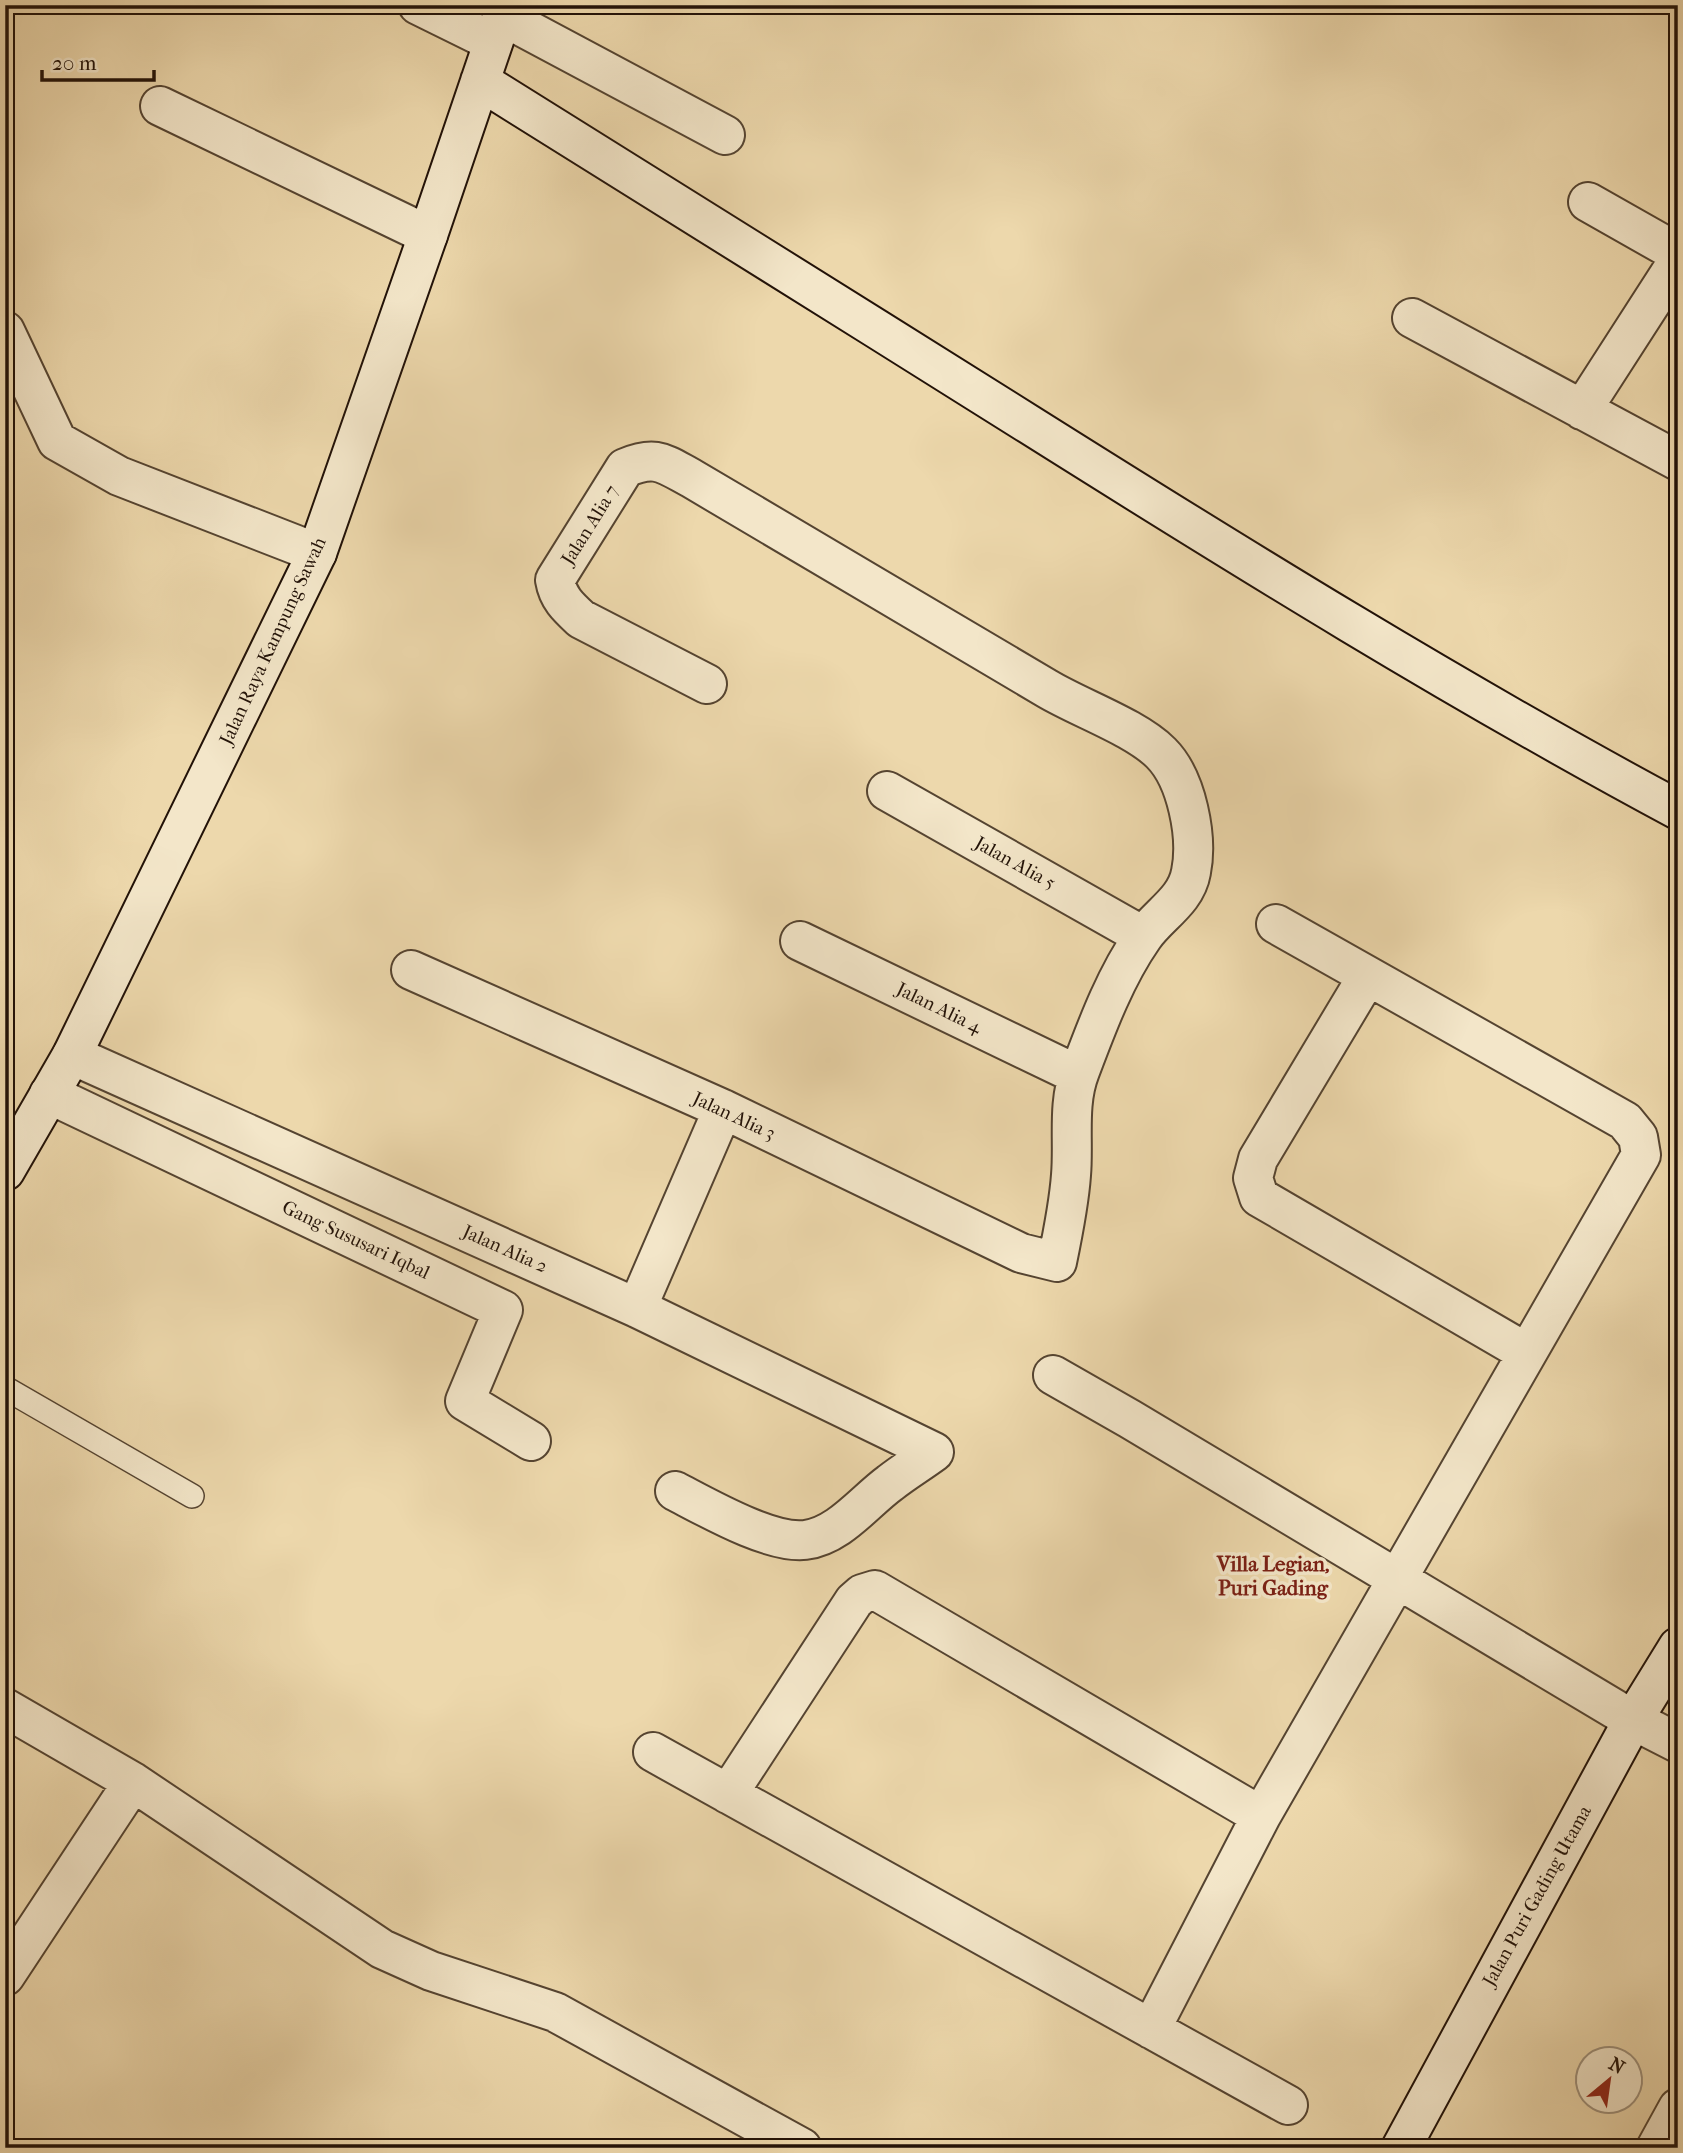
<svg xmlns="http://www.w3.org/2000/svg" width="1683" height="2153" font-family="'IM FELL French Canon',serif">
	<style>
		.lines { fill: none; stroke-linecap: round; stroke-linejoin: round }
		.lane-casing { stroke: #554431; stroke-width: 26 }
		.street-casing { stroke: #554431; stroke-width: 42 }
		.secondary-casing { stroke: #221208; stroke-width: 42 }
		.lane { stroke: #f3e6c9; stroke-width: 23 }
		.street { stroke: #f3e6c9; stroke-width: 38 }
		.secondary { stroke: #f3e6c9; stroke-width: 38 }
		.labels { text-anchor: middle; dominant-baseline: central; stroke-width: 7; stroke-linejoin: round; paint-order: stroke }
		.street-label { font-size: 19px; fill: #221208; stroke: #f3e6c9 }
		.neighbourhood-label { font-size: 21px; font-weight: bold; fill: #7a1f14; stroke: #f3e6c9 }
	</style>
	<rect width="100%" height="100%" fill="#edd8ac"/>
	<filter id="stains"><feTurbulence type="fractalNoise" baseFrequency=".00286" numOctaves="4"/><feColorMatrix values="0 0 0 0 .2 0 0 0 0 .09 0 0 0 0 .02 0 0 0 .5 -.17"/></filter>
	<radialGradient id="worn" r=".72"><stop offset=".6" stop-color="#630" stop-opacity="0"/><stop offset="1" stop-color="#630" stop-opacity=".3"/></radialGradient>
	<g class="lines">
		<defs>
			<path id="lane" d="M5,1388L192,1496"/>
			<path id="street" d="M418,5L493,42
				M502,16L725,135
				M160,106L428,235
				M1588,202L1678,253
				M1412,318L1678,461
				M5,331L57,441L119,476L317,553
				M1582,410L1678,261
				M887,791L1143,936
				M800,941L1078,1075
				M411,970L723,1109L1021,1253L1057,1262C1063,1233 1069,1204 1071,1175C1074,1141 1067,1104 1080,1071C1097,1026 1115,977 1143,937C1158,915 1186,901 1191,872C1198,837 1187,779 1161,753C1135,727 1079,708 1046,688C928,618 809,548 691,478C663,463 656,455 625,468L555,580C558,598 568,607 581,619L707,684
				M1367,977L1258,1159L1253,1178L1259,1197L1527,1353
				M72,1055L637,1308L934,1452C919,1463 904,1472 890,1483C864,1502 839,1536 805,1540C770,1544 706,1507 675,1491
				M49,1094L503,1310L465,1401L531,1441
				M637,1308L723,1109
				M1053,1375L1130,1419L1633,1720L1678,1743
				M5,1708L133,1782L382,1949L431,1971L555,2012L802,2148
				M653,1752L1288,2105
				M728,1794L854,1601L862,1594L875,1590L1261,1816
				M5,1976L133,1782
				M1151,2029L1261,1816L1641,1155L1638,1137L1625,1121L1276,924
				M1656,2148L1678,2108"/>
			<path id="secondary" d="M480,81C664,196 847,310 1030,425C1243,559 1456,691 1678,810
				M5,1171L72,1055L317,553L428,235L506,5
				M1401,2148L1633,1720L1678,1647"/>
		</defs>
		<use href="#lane" class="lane-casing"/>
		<use href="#street" class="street-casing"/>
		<use href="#secondary" class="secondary-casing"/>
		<use href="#lane" class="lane"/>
		<use href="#street" class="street"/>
		<use href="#secondary" class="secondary"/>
	</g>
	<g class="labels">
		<g class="street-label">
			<text transform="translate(590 525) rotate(-58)">Jalan Alia 7</text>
			<text transform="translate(273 641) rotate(-65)">Jalan Raya Kampung Sawah</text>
			<text transform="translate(1015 863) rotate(29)">Jalan Alia 5</text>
			<text transform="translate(939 1008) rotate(26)">Jalan Alia 4</text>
			<text transform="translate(734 1116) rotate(25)">Jalan Alia 3</text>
			<text transform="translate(356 1240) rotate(25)">Gang Sususari Iqbal</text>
			<text transform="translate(505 1249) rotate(24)">Jalan Alia 2</text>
			<text transform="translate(1537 1896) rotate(-61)">Jalan Puri Gading Utama</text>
		</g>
		<g class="neighbourhood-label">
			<text x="1273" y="1564">Villa Legian,<tspan x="1273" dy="24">Puri Gading</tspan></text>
		</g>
	</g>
	<rect width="1683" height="2153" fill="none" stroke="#edd8ac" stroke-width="28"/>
	<rect x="7" y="7" width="1669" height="2139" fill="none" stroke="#221208" stroke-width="3.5"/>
	<rect x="14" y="14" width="1655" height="2125" fill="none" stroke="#221208" stroke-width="2"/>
	<g transform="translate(1609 2080) rotate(29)"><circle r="33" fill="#f3e6c9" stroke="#9f917c" stroke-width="2"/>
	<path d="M0-5L12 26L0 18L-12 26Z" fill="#8f2418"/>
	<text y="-10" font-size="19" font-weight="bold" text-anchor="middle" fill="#221208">N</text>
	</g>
	<path d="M42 70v10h112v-10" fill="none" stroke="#221208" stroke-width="3.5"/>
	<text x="52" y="70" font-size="21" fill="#221208" stroke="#f3e6c9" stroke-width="5" paint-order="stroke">20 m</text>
	<rect width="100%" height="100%" filter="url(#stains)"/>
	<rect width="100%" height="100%" fill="url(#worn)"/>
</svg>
